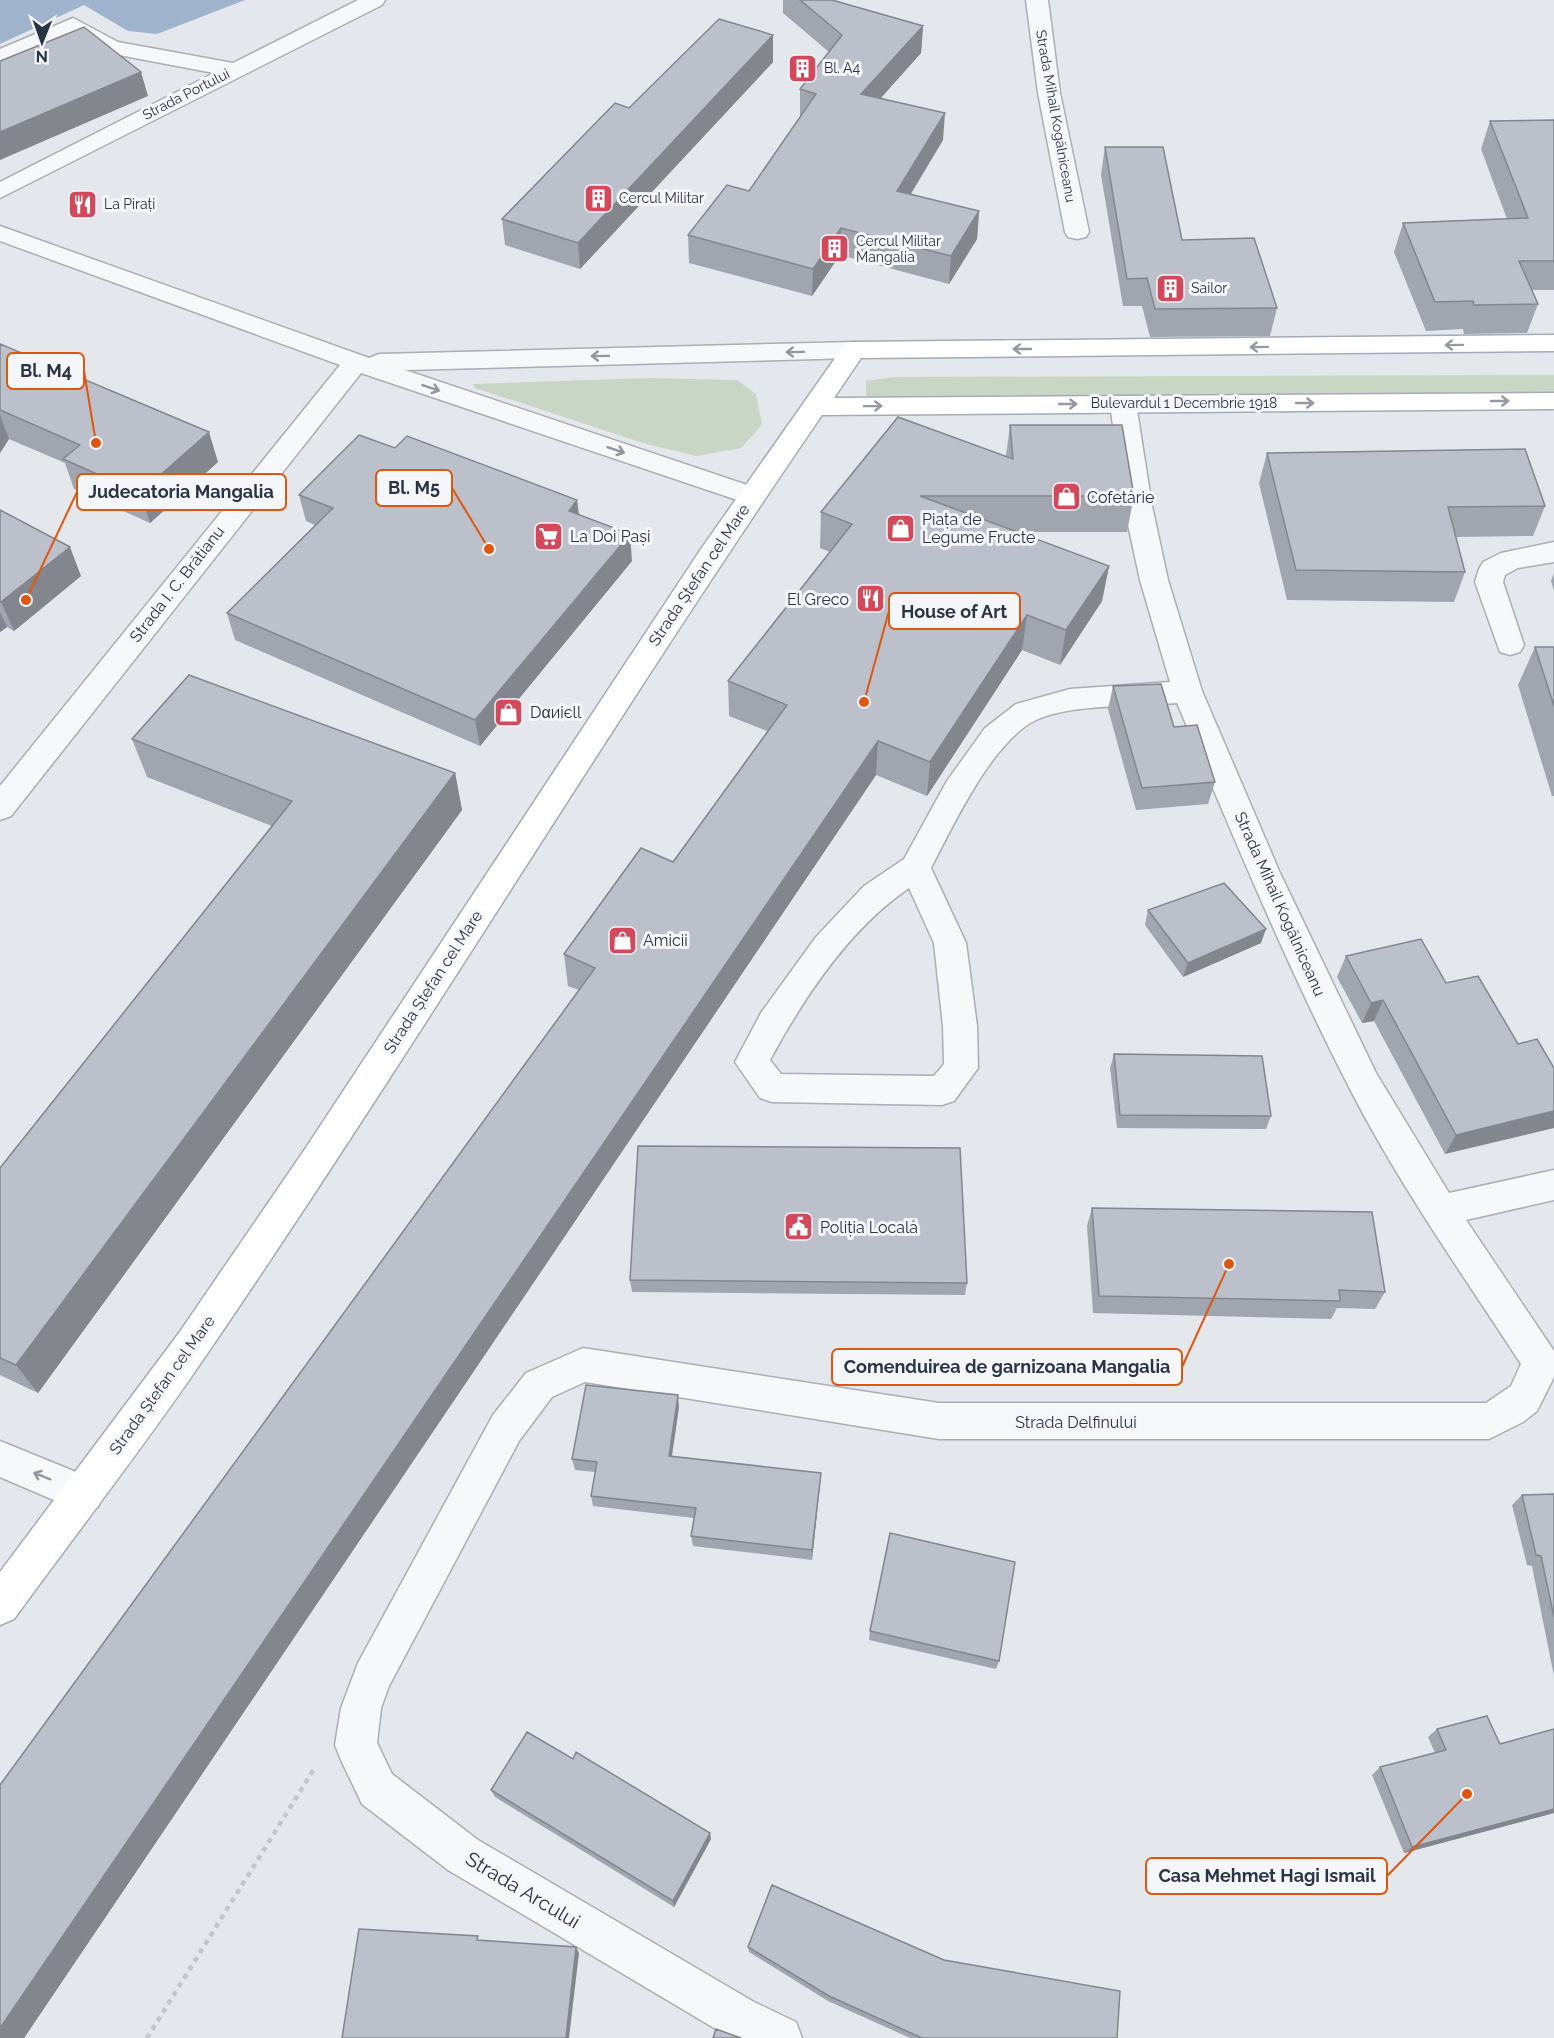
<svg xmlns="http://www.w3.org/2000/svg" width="1554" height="2038" font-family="Raleway,sans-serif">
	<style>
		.green { fill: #c9d6c5 }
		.water { fill: #9fb4cc }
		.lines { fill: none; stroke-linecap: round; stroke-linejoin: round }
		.minor-casing { stroke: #a9aeb7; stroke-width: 3 }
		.major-casing { stroke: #a3abb8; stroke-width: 3 }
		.path { stroke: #c2c5cb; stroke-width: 4.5; stroke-dasharray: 5 5; stroke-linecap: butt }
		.minor { fill: #f7f8fa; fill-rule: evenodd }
		.major { fill: #fff; fill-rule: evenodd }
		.wall { fill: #a1a5ae }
		.shaded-wall { fill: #83868d }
		.building { fill: #bbc0ca; stroke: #83868d; stroke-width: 1.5 }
		.oneway { stroke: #959aa2 }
		.oneway2 { stroke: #9196a0 }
		.labels { text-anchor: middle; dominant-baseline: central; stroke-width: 6; stroke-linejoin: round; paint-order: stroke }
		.far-poi-label { font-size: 14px; fill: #2b3445; stroke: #f4f6f9; text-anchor: start }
		.far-street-label { font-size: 14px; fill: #2b3445; stroke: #f4f6f9 }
		.poi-label { font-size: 16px; fill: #2b3445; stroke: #f4f6f9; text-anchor: start }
		.street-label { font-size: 16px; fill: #2b3445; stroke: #f4f6f9 }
		.near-street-label { font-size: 20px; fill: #2b3445; stroke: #f4f6f9 }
		.leader { fill: none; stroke: #df570f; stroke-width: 2 }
		.callout-dot { fill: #df570f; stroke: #f4f6f9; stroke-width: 2 }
		.callout { fill: #f4f6f9; stroke: #df570f; stroke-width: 2 }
		.callout-label { font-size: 18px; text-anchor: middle; font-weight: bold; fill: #2b3445 }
	</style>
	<rect width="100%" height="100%" fill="#e4e7ec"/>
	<path class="green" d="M1554,375V397L866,399V381L893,377Z
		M650,378L737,380L756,394L762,425L741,448L696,456L643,443L475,388L473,384Z"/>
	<path class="water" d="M0,0H245L157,34L128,31L84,5L0,44Z"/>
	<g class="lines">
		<defs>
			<path id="minor" d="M358,0H385L382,5L0,198V182L214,73L103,52L72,33L0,64V49L73,18L118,42L233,63Z
				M1026,0H1048L1060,93L1089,232L1086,237L1077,239L1068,237L1065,232L1038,93Z
				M0,226L369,358L379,354L854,342L863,344L867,350L863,356L854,358L405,370L762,490L766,496L762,502L752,505L361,373L11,816L0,820V786L340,365L0,241Z
				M1123,396L1132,398L1136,404L1152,506L1168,580L1202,691L1280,873L1376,1073L1449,1193L1554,1170V1200L1466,1220L1554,1351V1377L1537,1411L1523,1422L1489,1439H939L585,1382L552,1397L519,1441L389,1686L381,1708L377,1743L392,1774L478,1840L754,2002L796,2022L802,2038H731L448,1870L362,1804L341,1760L335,1745L341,1708L358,1663L493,1415L526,1373L583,1348L939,1403H1486L1511,1386L1521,1364C1463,1275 1400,1186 1351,1091C1286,965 1232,833 1177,703C1139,706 1070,704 1036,720C992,741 953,826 931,868L966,943L977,1026L978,1068L954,1101L942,1105L772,1102L760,1098L735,1062L761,1013L816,937L864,886L904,859L947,781L985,728L1016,704L1070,689L1170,682L1140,580L1124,506L1110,404L1114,398ZM909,888L934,943L943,1026L944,1064L934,1076L781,1074L770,1060C804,997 849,929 909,888Z
				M1554,542V562L1518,568L1505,575L1503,582L1524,645L1520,652L1510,655L1500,652L1475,582L1479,569L1483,562L1501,553Z
				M0,1441L98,1481L103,1494L98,1507L84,1513L0,1477Z"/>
			<path id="major" d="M1554,335V351L861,358L834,398L1554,393V409L822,415C610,724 418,1045 207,1354C146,1444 78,1531 14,1619L0,1625V1572L179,1333L305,1149L701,549L845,344L854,342Z"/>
		</defs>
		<use href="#minor" class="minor-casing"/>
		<use href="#major" class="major-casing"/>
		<path class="path" d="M147,2038L314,1769"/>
		<use href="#minor" class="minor"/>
		<use href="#major" class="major"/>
	</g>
	<path class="wall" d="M783,0H832L923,26L921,53L881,98L943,140L911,194L979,211L977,239L949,284L840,255L812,296L689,263L688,235L749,191L800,117V89L829,52L783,13Z
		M773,35V62L580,269L505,245L502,219L629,108Z
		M1554,120V290H1532L1538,304L1527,333L1464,334L1463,329L1426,331L1394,252L1403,223L1507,219L1481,149L1490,121Z
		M1105,147L1182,240L1277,308L1270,336L1150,337L1142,306H1123L1101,175Z
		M0,344L218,462L150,523L74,489L65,463L9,439L0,453Z
		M1010,425L1134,496L1127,532H1018L1109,566L1102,601L1060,665L1022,650L927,796L876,775L24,2038H0L579,990L568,986L564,954L673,862L767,731L729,716L728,681L830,552L820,548L821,512L1006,456Z
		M395,448L577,500L579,514L632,561L480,746L235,640L227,613L315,525L306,521L299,495Z
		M1267,453L1545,506L1533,536L1456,537L1465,572L1454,602L1287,600L1259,483Z
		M0,510L81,576L14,631L7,627L0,632Z
		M1554,573V591L1551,581Z
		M1535,647H1554V796H1552L1518,685Z
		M1113,686L1174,727L1215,782L1208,804L1136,810L1108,709Z
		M132,739L455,773L462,810L38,1393L0,1375V1168L272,826L147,777Z
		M1148,910L1261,943L1183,977L1145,925Z
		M1346,956L1446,983L1518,1044L1445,1154L1374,1021L1362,1023L1337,977Z
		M1114,1054L1271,1116L1266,1129L1117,1128L1110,1068Z
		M1092,1208L1385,1292L1375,1309L1337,1308L1331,1319L1093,1313L1087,1226Z
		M630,1280L967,1283L965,1295L632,1292Z
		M679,1407L672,1456L820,1484L812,1560L693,1546L691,1536L694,1518L593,1506L591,1496L595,1472L575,1470L572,1459Z
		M1554,1494V1676L1532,1566L1527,1565L1512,1505L1522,1495Z
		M870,1631L999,1661L996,1669L869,1640Z
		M1437,1729L1500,1744L1554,1729V1813L1404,1853L1372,1775L1380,1767L1435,1753L1428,1737Z
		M491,1790L711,1839L674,1907L495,1797Z
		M748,1947L1117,2038H910L828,2001L749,1952Z"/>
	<path class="shaded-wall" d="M923,26L921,53L860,121L861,94Z
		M773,35V62L580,269L578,243Z
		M141,72L148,96L0,160V132Z
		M945,113L943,140L896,218L897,191Z
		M979,211L977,239L949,284L951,256Z
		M841,228L840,255L812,296L813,269Z
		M0,415L9,439L0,453Z
		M209,432L218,462L150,523L140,493Z
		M577,500L580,527L569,511Z
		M630,534L632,561L480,746L475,720Z
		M70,547L81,576L14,631L1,602Z
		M1109,566L1102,601L1060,665L1066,630Z
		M0,612L7,627L0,632Z
		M1027,615L1022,650L927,796L930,762Z
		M878,741L876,775L24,2038H0V2028Z
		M455,773L462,810L38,1393L16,1365Z
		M1266,929L1261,943L1183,977L1188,963Z
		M1383,1000L1374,1021L1362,1023L1371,1003Z
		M1554,1111V1128L1445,1154L1456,1135Z
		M678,1395L679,1407L670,1467L669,1456Z
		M821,1473L820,1484L812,1560V1550Z
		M1554,1809V1813L1404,1853L1412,1847Z
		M710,1833L711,1839L674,1907L673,1901Z
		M576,1947L579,1953L569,2038H566Z"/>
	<path class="building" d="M800,0H832L923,26L861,94L945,113L897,191L979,211L951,256L841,228L813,269L688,235L727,185L749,191L816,94L800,89L842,35Z
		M719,19L773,35L578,243L502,219L615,103L629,108Z
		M84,27L141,72L0,132V61Z
		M1554,120V261H1519L1538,304L1474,305L1473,301L1435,302L1403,223L1528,218L1490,121Z
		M1105,147H1163L1182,240L1254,238L1277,308L1155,309L1147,278L1127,279Z
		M0,344L209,432L140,493L63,459L80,445L0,410Z
		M898,417L1013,459L1010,425H1122L1134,496H920L1109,566L1066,630L1027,615L930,762L878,741L0,2028V1785L595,968L564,954L641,848L673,862L787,705L728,681L852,524L821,512Z
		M359,435L395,448L407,436L577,500L569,511L630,534L475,720L227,613L333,508L299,495Z
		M1525,449L1545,506L1448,507L1465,572L1296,570L1267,453Z
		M0,510L70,547L1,602L0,601Z
		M1535,647H1554V706Z
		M189,675L455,773L16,1365L0,1358V1168L292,801L132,739Z
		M1161,684L1174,727L1197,725L1215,782L1142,788L1113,686Z
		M1224,883L1266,929L1188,963L1148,910Z
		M1421,939L1446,983L1478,976L1518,1044L1537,1039L1554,1068V1111L1456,1135L1383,1000L1371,1003L1346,956Z
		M1114,1054L1262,1056L1271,1116L1120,1115Z
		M638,1146L960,1148L967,1283L630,1280Z
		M1092,1208L1372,1212L1385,1292L1339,1290L1340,1301L1099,1296Z
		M586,1385L678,1395L669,1456L821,1473L812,1550L691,1536L696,1508L591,1496L597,1462L572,1459Z
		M1554,1494V1617L1541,1556L1536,1555L1522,1495Z
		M890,1533L1015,1562L999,1661L870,1631Z
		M1487,1716L1500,1744L1554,1729V1809L1412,1847L1380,1767L1446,1750L1437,1729Z
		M527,1732L573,1759L576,1752L710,1833L673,1901L491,1790Z
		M772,1885L944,1960L1120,1991L1117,2038H922L829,1996L748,1947Z
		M359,1929L478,1936L477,1940L576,1947L566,2038H342Z
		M716,2029L741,2038H713Z"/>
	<defs><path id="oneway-shaft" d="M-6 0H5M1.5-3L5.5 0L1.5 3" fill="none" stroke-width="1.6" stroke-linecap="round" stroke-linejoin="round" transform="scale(1.5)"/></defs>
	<g class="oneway">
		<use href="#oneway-shaft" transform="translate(1454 345) rotate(179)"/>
		<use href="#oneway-shaft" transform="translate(1259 347) rotate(179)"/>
		<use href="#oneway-shaft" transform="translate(1022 349) rotate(180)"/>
		<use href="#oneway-shaft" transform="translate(1500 401)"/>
		<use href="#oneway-shaft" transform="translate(1305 403)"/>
		<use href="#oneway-shaft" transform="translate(1068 404)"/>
		<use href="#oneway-shaft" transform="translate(873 406) rotate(-1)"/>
	</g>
	<g class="oneway2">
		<use href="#oneway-shaft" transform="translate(795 352) rotate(179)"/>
		<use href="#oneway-shaft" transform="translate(600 356) rotate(179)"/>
		<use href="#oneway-shaft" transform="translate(431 388) rotate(19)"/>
		<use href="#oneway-shaft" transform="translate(616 450) rotate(19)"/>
		<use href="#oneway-shaft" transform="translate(42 1476) rotate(-158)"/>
	</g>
	<defs>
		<symbol id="building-square" viewBox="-11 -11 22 22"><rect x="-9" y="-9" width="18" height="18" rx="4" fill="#d1495b" stroke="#f4f6f9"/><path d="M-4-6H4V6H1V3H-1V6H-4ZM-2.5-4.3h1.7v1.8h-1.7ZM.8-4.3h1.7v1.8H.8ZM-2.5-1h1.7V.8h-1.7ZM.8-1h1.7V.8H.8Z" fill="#fff"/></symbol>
		<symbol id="restaurant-square" viewBox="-11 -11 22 22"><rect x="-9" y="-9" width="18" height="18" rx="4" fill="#d1495b" stroke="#f4f6f9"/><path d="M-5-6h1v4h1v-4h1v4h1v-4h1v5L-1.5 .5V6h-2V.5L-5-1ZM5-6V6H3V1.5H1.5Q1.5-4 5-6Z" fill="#fff"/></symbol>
		<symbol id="shop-square" viewBox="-11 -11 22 22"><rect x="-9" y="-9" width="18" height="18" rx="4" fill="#d1495b" stroke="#f4f6f9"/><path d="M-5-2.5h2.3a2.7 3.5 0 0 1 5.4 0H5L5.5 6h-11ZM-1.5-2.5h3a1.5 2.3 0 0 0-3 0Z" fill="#fff"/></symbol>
		<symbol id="supermarket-square" viewBox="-11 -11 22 22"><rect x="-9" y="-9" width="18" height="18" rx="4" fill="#d1495b" stroke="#f4f6f9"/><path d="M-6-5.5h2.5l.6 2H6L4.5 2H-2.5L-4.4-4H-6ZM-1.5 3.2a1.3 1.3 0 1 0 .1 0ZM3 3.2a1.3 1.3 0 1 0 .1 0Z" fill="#fff"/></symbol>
		<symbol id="civic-square" viewBox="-11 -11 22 22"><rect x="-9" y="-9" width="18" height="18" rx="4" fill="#d1495b" stroke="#f4f6f9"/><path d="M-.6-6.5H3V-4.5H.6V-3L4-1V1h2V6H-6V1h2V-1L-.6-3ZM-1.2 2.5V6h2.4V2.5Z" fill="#fff"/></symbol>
	</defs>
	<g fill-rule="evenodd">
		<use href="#building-square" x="786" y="52" width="33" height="33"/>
		<use href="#building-square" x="582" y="182" width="33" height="33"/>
		<use href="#restaurant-square" x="66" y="188" width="33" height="33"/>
		<use href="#building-square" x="818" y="232" width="33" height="33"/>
		<use href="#building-square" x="1154" y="272" width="33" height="33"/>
		<use href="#shop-square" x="1050" y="480" width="33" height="33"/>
		<use href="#shop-square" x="884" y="512" width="33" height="33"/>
		<use href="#supermarket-square" x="532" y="520" width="33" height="33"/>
		<use href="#restaurant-square" x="854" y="582" width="33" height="33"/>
		<use href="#shop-square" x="492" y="696" width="33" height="33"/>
		<use href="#shop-square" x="606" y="924" width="33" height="33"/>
		<use href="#civic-square" x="782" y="1210" width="33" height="33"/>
	</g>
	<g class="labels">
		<g class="far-poi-label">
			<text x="824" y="68">Bl. A4</text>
			<text x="619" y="198">Cercul Militar</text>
			<text x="104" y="204">La Pirați</text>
			<text x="856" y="241">Cercul Militar<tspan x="856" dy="16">Mangalia</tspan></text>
			<text x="1191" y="288">Sailor</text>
		</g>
		<g class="far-street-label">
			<text transform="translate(186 94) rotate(-27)">Strada Portului</text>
			<text transform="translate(1056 116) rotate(80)">Strada Mihail Kogălniceanu</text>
			<text x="1184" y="403">Bulevardul 1 Decembrie 1918</text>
		</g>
		<g class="poi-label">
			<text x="1087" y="497">Cofetărie</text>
			<text x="922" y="519">Piața de<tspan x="922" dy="18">Legume Fructe</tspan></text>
			<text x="570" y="536">La Doi Pași</text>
			<text x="849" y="599" text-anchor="end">El Greco</text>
			<text x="530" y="712">Dαиiєll</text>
			<text x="643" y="940">Amicii</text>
			<text x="820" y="1227">Poliția Locală</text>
		</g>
		<g class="street-label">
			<text transform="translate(699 575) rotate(-56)">Strada Ștefan cel Mare</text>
			<text transform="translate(177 584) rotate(-52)">Strada I. C. Brătianu</text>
			<text transform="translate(1280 904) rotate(66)">Strada Mihail Kogălniceanu</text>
			<text transform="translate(433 982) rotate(-57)">Strada Ștefan cel Mare</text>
			<text transform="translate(162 1385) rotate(-54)">Strada Ștefan cel Mare</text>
			<text x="1076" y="1422">Strada Delfinului</text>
		</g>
		<g class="near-street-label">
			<text transform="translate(523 1890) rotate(31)">Strada Arcului</text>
		</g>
	</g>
	<path class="leader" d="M96 443L84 371M489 549L452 488M26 600L77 492M864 702L889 611M1229 1264L1182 1367M1467 1794L1387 1876"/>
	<g class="callout-dot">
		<circle cx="96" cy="443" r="6"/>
		<circle cx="489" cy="549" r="6"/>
		<circle cx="26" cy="600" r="6"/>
		<circle cx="864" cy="702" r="6"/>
		<circle cx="1229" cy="1264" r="6"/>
		<circle cx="1467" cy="1794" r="6"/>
	</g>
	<g class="callout">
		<rect x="7" y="353" width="77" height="36" rx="6"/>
		<rect x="376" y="470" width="76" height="36" rx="6"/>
		<rect x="77" y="474" width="209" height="36" rx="6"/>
		<rect x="889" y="593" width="131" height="36" rx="6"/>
		<rect x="832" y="1349" width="350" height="36" rx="6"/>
		<rect x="1146" y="1858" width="241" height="36" rx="6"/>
	</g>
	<g class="callout-label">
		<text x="46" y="377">Bl. M4</text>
		<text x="414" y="494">Bl. M5</text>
		<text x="181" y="498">Judecatoria Mangalia</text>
		<text x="954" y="618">House of Art</text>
		<text x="1007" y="1373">Comenduirea de garnizoana Mangalia</text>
		<text x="1267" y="1882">Casa Mehmet Hagi Ismail</text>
	</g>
	<g transform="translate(42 42) rotate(181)" stroke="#f4f6f9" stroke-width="4.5" paint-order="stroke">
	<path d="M0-4.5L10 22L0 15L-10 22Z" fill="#2b3445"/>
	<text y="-9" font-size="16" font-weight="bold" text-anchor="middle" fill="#2b3445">N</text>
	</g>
</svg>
